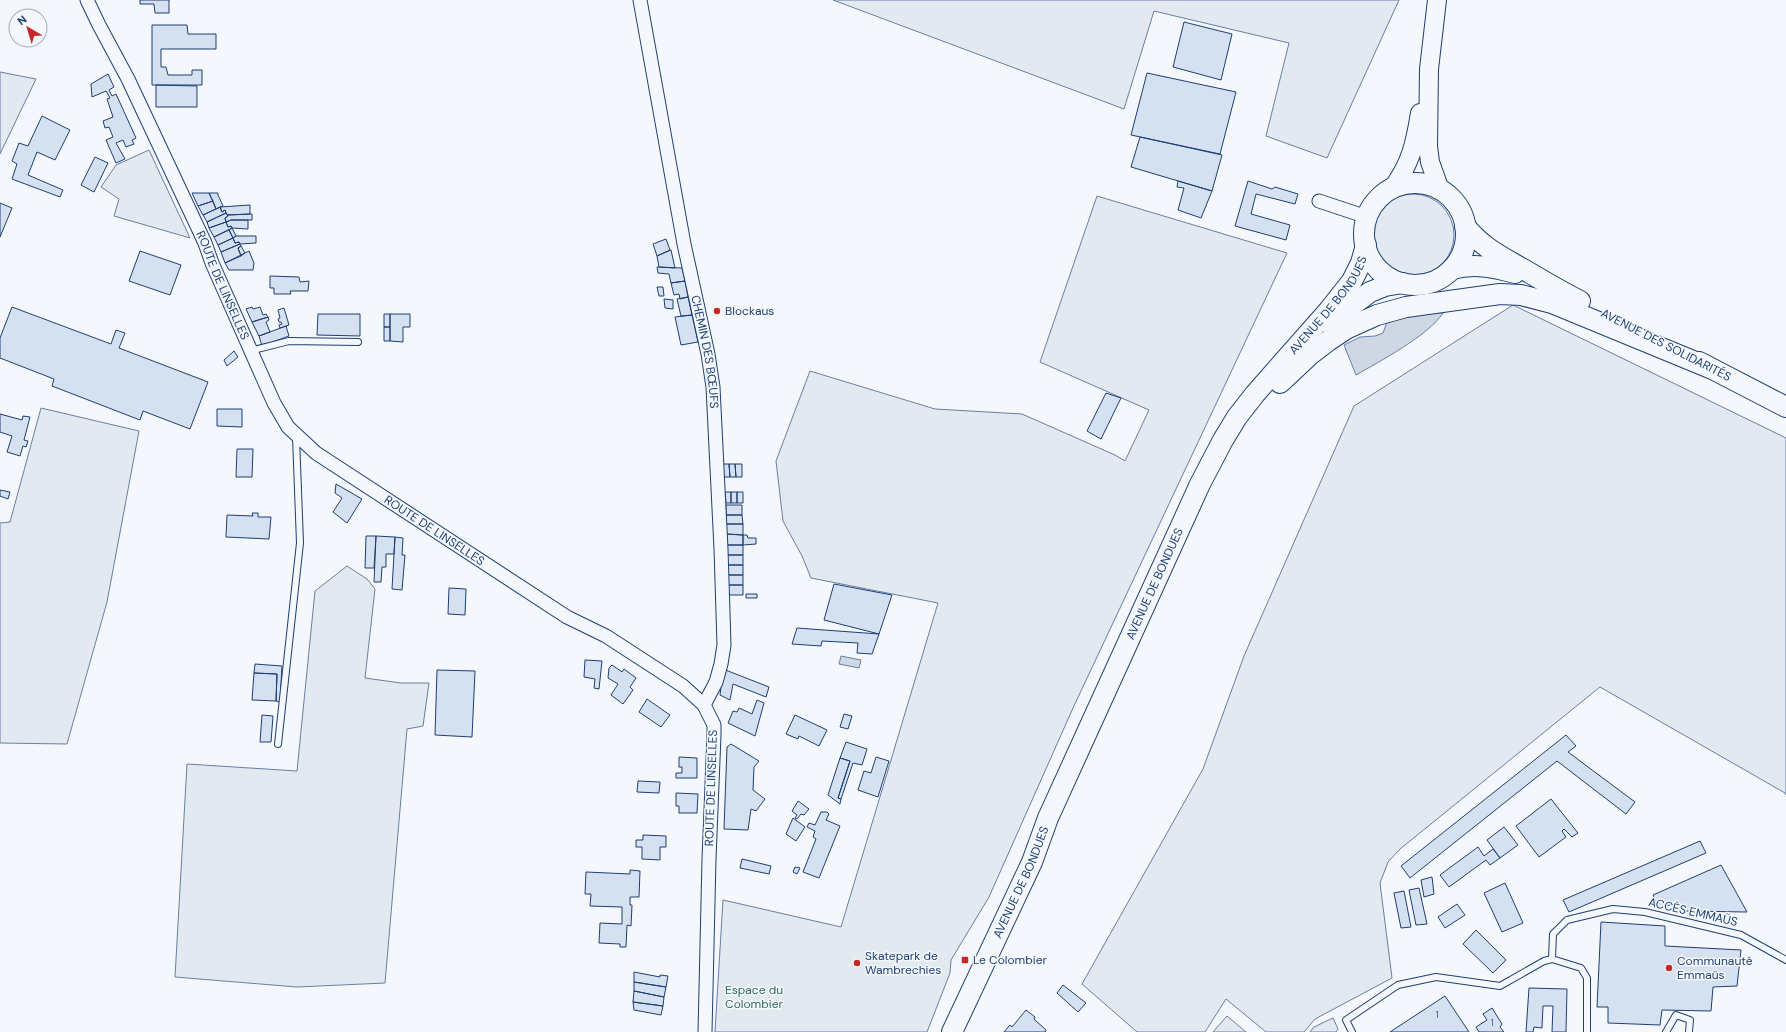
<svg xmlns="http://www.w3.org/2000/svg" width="1786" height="1032" font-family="'DM Sans',sans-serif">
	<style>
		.green { fill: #e3e9f0; stroke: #687fa3 }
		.parking { fill: #e3e8f0; stroke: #687fa3 }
		.water { fill: #cfd7e4; stroke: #687fa3 }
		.building { fill: #d5e0f0; stroke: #1d3f73 }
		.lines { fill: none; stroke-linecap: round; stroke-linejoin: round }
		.service-casing { stroke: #1d3f73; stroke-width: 8 }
		.minor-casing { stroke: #1d3f73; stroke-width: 15 }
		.secondary-casing { stroke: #1d3f73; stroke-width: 20 }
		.primary-casing { stroke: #1d3f73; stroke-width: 22 }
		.service { stroke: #f4f7fb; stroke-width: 6 }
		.minor { stroke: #f4f7fb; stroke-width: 13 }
		.secondary { stroke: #f4f7fb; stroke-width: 18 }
		.primary { stroke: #f4f7fb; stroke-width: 20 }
		.poi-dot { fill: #c62828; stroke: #f4f7fb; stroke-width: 1.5 }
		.labels { text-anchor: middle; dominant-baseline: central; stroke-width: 3; stroke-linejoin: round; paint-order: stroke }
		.number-label { font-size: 10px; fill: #4b6792 }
		.street-label { font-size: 12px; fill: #1d3f73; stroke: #f4f7fb }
		.poi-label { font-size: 12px; fill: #1d3f73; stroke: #f4f7fb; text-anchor: start }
		.park-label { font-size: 12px; fill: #2c6c60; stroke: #f4f7fb }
	</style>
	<rect width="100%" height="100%" fill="#f4f7fb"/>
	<path class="green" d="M833,0H1399L1327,158L1266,136L1289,43L1154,11L1124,109Z
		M0,72L36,79L0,154Z
		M149,150L190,238L114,216L119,199L101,187L116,165Z
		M1372 235a41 41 0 1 1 82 0a41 41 0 1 1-82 0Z
		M1097,196L1287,253L1073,708L989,897L951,960L950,973L927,1032H715L723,900L841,927L938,603L811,578L802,556L783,521L776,461L810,371L935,409L1022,414L1115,455L1125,461L1149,410L1040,362Z
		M1513,305L1786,438V795L1785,793L1600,687L1400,849L1388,862L1380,883L1392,978L1315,1019L1304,1032H1266L1226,999L1205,1032H1137L1082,984L1203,769L1244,656L1354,406Z
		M41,408L139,431L107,602L67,744L0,743V523L10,522Z
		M347,566L367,579L375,589L365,678L401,683H429L423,726L407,729L385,983L297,987L175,977L187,764L297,771L315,591Z"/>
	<path class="parking" d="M1227,1016L1246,1032H1213Z
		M1333,1018L1338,1029L1336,1032H1310L1314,1027Z"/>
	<path class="water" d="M1430,312L1443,313C1428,336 1380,361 1356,375L1344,345L1360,337L1375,336L1383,333L1387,322Z
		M841,656L861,660L859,668L839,664Z"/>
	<path class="building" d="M140,0H169V13H155L154,4H140Z
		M1184,22L1232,34L1221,80L1173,67Z
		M152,25H187L188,34H216V49H161V67H166L168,75H192V70H202V85H152Z
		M1147,73L1236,92L1220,154L1131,135Z
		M108,74L114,87L109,90L112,96L116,94L136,138L132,140L134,144L126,147L123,140L116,143L125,159L116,163L106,140L113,137L109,127L105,128L103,121L113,117L107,99L110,98L106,91L92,97L91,84Z
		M156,85L197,86V107H156Z
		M42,116L70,130L55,160L37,152L28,175L63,190L60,197L12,179L17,164L12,161L19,143L28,146Z
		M1140,137L1222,155L1212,191L1131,167Z
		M95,157L108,163L94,192L81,185Z
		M1178,181L1212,191L1201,218L1178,210L1184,188L1177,187Z
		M1248,181L1272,189L1275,187L1298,194L1295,204L1256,194L1251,214L1290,225L1286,240L1235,226Z
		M192,193H209L213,201L198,206Z
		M209,193H218V196L219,197L223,206L216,209Z
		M213,201L216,209L203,215L198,206Z
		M0,203L12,208L0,237Z
		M250,205V214L227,215L225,210L222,212L220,207Z
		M220,207L222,212L225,210L226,213L207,222L203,215Z
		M226,213L228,216L225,218L226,222L209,228L207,222Z
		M252,214V220H231L226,222L225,218L228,216L227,215Z
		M231,220H248V229L232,228L231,226L228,227L226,222Z
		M226,222L228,227L231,226L232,228L214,237L209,228Z
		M232,228L236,236L233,238L229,230Z
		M229,230L233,238L218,245L214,237Z
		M236,236H256V243L240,244L239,242L235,243L233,238Z
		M233,238L235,243L239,242L240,244L221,252L218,245Z
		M666,239L670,250L657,256L653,244Z
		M240,244L241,246L238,248L241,256L225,263L221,252Z
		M241,246L245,253L241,256L238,248Z
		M671,250L675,268L659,267L657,256Z
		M140,251L181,265L170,295L129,281Z
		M249,251L254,263L253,270H229L225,263Z
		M657,267L682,268L685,281L671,283L669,274L658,273Z
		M270,276L299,277L300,282L309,281L308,291H290L291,294H274V288H270Z
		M685,281L688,297L680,299L679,294L674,295L671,283Z
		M657,287H663L664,296H659Z
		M688,297L692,315L681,316L677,299Z
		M664,299L673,300V309L665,308Z
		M12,307L111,344L116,330L125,333L119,348L208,382L190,429L143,411L140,420L52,386L54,379L0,358V338Z
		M252,307L253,309L260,307L263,315L266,314L268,317L252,322L246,309Z
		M284,308L289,325L280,328L279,325L282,324L281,322H279L278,319L280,318L278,310Z
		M318,314H360V336L317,335Z
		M384,314H390V327H384Z
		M390,314H410V327H403V342L390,341Z
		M692,315L698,342L681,345L675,317Z
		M268,317L269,320L266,322L270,332L259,336L252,322Z
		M286,326L289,336L262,346L259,336Z
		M384,327H390V341H384Z
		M234,351L238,357L227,366L224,360Z
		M1106,393L1121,398L1101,439L1087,431Z
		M217,409H242V427L217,426Z
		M0,414L22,420L23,416L30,417L24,440L28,441L26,447L23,446L20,456L7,452L12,436L0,432Z
		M237,449H253L252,477H236Z
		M723,464H729L730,477H723Z
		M729,464H735L736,477H730Z
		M735,464H742V477H736Z
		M336,484L362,499L347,523L333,512L342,498L335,493Z
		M0,490L10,492L8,499L0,496Z
		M725,492H731V503H726Z
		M731,492H737V503H731Z
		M737,492H743V503H737Z
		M726,505H742V515H726Z
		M252,513H258V517H271L269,539L226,537L227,515L253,516Z
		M726,515H742L743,524H726Z
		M726,524H743V535L726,534Z
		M726,534L743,535V545H726Z
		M743,535H747L748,538H756V544L743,545Z
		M366,536H376L374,568H365Z
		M376,536L395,537L394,554H386V567H382L381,582H374Z
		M395,537L403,538L402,555H405L402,590L392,589Z
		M726,545H743V555H726Z
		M726,555H743V565H726Z
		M726,565H743V575H726Z
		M726,575H743V585H726Z
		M834,584L892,595L879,634L824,620Z
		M726,585H743V595H726Z
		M449,588L466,589L465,615L448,614Z
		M746,594H757V598H746Z
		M797,628L879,634L872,654L857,653L858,643L822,641L821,646L792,644Z
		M585,660L602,661L599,689L594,688L595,679L584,677Z
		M255,664L282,666L280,702L276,701L277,674L254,673Z
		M612,665L622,672L624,669L636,678L630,687L633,690L623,704L611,695L618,684L608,678L609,668Z
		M723,669L769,687L766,697L733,684L730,700L720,695Z
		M437,670L475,671L472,737L435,735Z
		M254,673L277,674L276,701L252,700Z
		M647,699L670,715L661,727L639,712Z
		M757,700L764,703L755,736L728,723L733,711L737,712L739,708L752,714Z
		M844,714L852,716L848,729L840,727Z
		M262,715L273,716L271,742H260Z
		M795,715L827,730L819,746L799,736L798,739L786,734Z
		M1566,735L1576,746L1568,752L1635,802L1626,814L1557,761L1410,878L1401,866Z
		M846,742L867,749L862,765L853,763L841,799L838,798L850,761L840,758Z
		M731,744L759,761L754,767L753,790L765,799L756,811L751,809L748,830L724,829L727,747Z
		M679,757L697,758V778H676V773H682V767H679Z
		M876,757L889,761L878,797L858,790L864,771L871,773Z
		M840,758L850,761L838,798L841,799L840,804L828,795Z
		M638,781L660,782L659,793L637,792Z
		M676,793L698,794L697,813H679V806H676Z
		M1551,799L1578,833L1572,837L1564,829L1562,831L1566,837L1539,857L1516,826Z
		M798,801L809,809L804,815L801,814L797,819L795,818L797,815L792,811Z
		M821,812H827L829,814L826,820L840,826L819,878L803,872L816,839L813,837L815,831L807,827L809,823L815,825Z
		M793,818L805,827L796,841L786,834Z
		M1504,827L1518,845L1500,858L1487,840Z
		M643,835L666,836V847H660V860L642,859V847H636V840H643Z
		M1700,841L1706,853L1569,912L1563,900Z
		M1478,847L1484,856L1493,849L1500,858L1490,865L1486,860L1449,887L1440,875Z
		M742,859L771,866L769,874L740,868Z
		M1721,865L1747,912L1681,911L1677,902L1659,909L1653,895Z
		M795,867L800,868L797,874L793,872Z
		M630,870L640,871L639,897H630V905H632L631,926L627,925L626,947H620V944L599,943L600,923L622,924V907L590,906L591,894H585L586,872L630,874Z
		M1432,877L1434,894L1424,897L1421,880Z
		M1505,883L1523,923L1502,932L1484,893Z
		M1419,888L1427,924L1416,925L1409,890Z
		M1404,891L1411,927L1401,928L1394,893Z
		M1457,904L1465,915L1445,928L1438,917Z
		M1601,922L1665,926V946L1741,950L1737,986L1713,987L1711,1011L1662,1010L1660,1025L1608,1023V1007H1597Z
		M1476,930L1506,960L1493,973L1463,944Z
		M634,972L660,977V975L668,976L666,987L634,982Z
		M634,982L666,987L664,997L634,991Z
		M1063,985L1086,1003L1078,1012L1057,993Z
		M1529,988L1567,989L1566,1032H1552L1553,1006H1543L1542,1028L1534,1027L1533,1032H1526Z
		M634,991L664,997L663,1006L633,1002Z
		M1445,996L1469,1032H1390Z
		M633,1002L663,1006L661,1015L634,1010Z
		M1492,1008L1502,1024L1500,1027L1504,1032H1479L1476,1027L1487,1020L1483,1014Z
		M1026,1010L1035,1017L1034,1019L1046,1030L1045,1032H1004L1010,1025L1012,1027Z"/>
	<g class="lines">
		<defs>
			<path id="service" d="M250,351L289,341L358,342
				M278,744L300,543L296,437
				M1352,1032L1346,1020L1398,985L1436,977L1500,986L1544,961L1552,959
				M1587,1032V978L1581,968L1552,959L1553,934L1567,920L1613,909L1645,912L1741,935L1786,960
				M1666,1032L1676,1015L1690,1020L1689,1032"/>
			<g id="minor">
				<path id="s1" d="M87,0L99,25L128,79L205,243L212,263L274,403L288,427L316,453L567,617L606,636L683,686L704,705L714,725V735L709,859L705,1032"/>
				<path id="s2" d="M640,0L684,244L708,354L713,387L721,549L724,645L721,664L716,682L704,705"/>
				<path d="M1319,201L1367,217"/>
			</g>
			<path id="secondary" d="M1437,0L1429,69L1428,146L1430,162L1440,190
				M1392,189C1411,163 1415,144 1420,113"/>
			<g id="primary">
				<circle cx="1415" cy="234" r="51"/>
				<path d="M1465,226C1483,248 1499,255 1523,269C1542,280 1560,291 1580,301"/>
				<path d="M1452,269C1474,263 1493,267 1515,273"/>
				<path d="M1329,323L1370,292L1385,286L1403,283"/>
				<path d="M1699,362L1786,407"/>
				<path d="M1280,383L1311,354L1328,341L1346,329L1377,315L1406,307L1500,294L1521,295L1552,303L1710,368"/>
				<path id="s3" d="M952,1032L1032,862L1048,818L1200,484L1223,440L1237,417L1255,394L1329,310L1352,281L1361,263L1366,245"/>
			</g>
		</defs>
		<use href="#service" class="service-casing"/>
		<use href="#minor" class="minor-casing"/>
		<use href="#secondary" class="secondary-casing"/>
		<use href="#primary" class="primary-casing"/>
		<use href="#service" class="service"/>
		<use href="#minor" class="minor"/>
		<use href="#secondary" class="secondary"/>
		<use href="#primary" class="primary"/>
	</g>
	<g class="poi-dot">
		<circle cx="717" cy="311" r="4"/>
		<rect x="961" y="956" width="8" height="8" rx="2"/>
		<circle cx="857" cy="963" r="4"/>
		<circle cx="1669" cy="968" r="4"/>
	</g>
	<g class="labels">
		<g class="number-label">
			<text x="1437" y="1014">1</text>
			<text x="1492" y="1022">1</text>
		</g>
		<g class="street-label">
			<text stroke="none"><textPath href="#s1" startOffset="316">ROUTE DE LINSELLES</textPath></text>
			<text stroke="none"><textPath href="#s3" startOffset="823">AVENUE DE BONDUES</textPath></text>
			<text transform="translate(1666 345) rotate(27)">AVENUE DES SOLIDARITÉS</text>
			<text stroke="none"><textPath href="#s2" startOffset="358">CHEMIN DES BŒUFS</textPath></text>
			<text stroke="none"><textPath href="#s1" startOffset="652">ROUTE DE LINSELLES</textPath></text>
			<text stroke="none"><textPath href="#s3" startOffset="492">AVENUE DE BONDUES</textPath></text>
			<text transform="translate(711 788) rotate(-88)">ROUTE DE LINSELLES</text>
			<text stroke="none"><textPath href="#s3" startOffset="165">AVENUE DE BONDUES</textPath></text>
			<text transform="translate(1693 912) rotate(13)">ACCÈS EMMAÜS</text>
		</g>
		<g class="poi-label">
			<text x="725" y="311">Blockaus</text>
			<text x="865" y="956">Skatepark de<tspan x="865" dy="14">Wambrechies</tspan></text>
			<text x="973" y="960">Le Colombier</text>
			<text x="1677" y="961">Communauté<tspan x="1677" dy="14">Emmaüs</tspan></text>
		</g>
		<g class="park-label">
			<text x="754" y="990">Espace du<tspan x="754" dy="14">Colombier</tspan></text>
		</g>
	</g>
	<g transform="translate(28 28) rotate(322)"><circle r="19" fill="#f4f7fb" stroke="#9eadc5"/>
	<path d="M0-3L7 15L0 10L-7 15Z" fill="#c62828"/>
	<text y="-6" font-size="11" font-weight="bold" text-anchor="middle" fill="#1d3f73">N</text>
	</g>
</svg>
